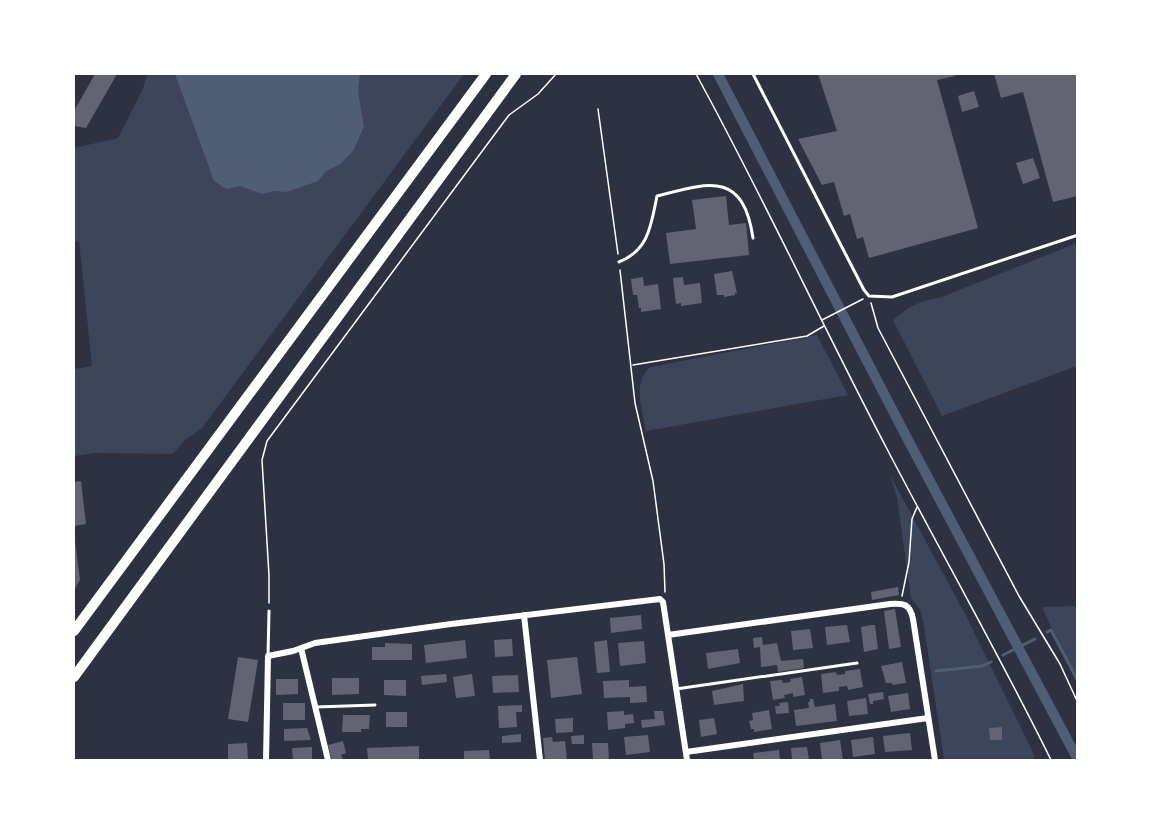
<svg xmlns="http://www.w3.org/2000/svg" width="1151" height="834" font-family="Georgia,serif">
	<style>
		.green { fill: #3c4559 }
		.water { fill: #4f5d75 }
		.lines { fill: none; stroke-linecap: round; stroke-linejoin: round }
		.stream { stroke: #4f5d75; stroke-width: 3 }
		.canal { stroke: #4f5d75; stroke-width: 10 }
		.building { fill: #626471 }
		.path { stroke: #fff; stroke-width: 1.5 }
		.service { stroke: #fff; stroke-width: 3 }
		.minor { stroke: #fff; stroke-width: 6 }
		.motorway { stroke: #fff; stroke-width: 10 }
	</style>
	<rect width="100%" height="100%" fill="#2d3142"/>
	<path class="green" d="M147,74H464L202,428L184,441L173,454L96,453L74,456V369L92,366L79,241H74V148L118,138L143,89Z
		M1077,243V366L942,416L893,320C908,307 920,300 939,298Z
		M817,335L848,395L646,431C642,409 632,384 650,367Z
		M890,475L965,614L1035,756L1033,760H944L923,620L920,610L911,598L897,498Z
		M1077,606H1078L1077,684L1042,607Z"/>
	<path class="water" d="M175,74H360L358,91L364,127L353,151L339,165L326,171L318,181L287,192L274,191L262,194L240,186L226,189L214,181Z"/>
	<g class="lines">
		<path class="stream" d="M1047,632L1051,630L1078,681
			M1003,655L1035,639
			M936,671L982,666L991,662"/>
		<path class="canal" d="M718,74L907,438L1078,760"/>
	</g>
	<path class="building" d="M95,74H117L86,128L74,126V111Z
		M818,74H954L955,76L937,80L978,228L869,258L863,237L857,239L850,214L844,216L834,182L822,185L798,139L837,131Z
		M994,74H1077V196L1053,202L1023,92L1001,98Z
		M974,91L979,107L962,112L958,96Z
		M1033,158L1040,178L1023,184L1016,163Z
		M726,196L729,225L746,223L749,255L670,264L666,233L696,229L692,200Z
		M732,271L737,293H735V295L724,297V295H717L714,274Z
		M643,277L644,286L658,284L661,309L641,312V308H639L637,295H633L631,279Z
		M683,277L684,285L700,283L702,303L681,306V303L676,304L673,278Z
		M81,481L86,524L74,526V482Z
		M74,533L80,580L74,590Z
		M898,587L899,595L872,600L871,592Z
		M895,609L901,647L889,649L884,611Z
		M641,615L642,629L611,633L610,618Z
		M847,625L850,642L827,645L825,627Z
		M872,625H875L878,649L864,652L861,627Z
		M810,629L813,648L793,650L791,631Z
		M762,637L763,645L777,643L781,661L803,659L804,668L778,672L777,665L761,667L760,647L754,648L753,638Z
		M512,639L513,656L495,657L494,640Z
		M465,640L467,658L426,663L424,645Z
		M607,640L610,672L597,673L594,642Z
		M644,641L646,663L620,666L618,643Z
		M385,643L412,644V660H372V647H385Z
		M738,649L740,663L708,669L706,653Z
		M238,657L258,660L248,722L228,719Z
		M577,657L582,694L551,698L547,660Z
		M902,662L906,683L892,685V683H886L881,666Z
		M860,669L863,687L848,690L847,686L839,687V691L823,693L821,674L836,672L837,675L845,674V671Z
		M446,674L447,682L422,685L421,676Z
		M472,674L475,696L456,698L453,677Z
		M518,675L519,692L493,693L492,676Z
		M802,677L805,695L793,697V693L784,695L785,698L773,700L770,681L782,680L783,683L791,682L790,679Z
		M332,678H359V694L332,695Z
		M276,679H298V694L276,695Z
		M384,680H406V696L384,695Z
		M629,680V687L646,686L647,702L630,703V697L604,698L603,681Z
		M743,684L744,701L714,705L712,691Z
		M883,692L884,699L873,701V704H870L868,694Z
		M908,693L910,709L891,712L888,696Z
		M866,698L868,714L849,716L847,701Z
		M810,699H813L815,707L835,704L837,721L796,726L794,710L809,708L808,702H810Z
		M788,702L789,713L776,714L775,706H780L779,703Z
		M283,703H305V720H283Z
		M522,705V712H516L517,727L499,728L498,706Z
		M769,710L772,729L754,732V729H751L749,721L753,720L752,713Z
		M624,711V715L633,714L634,723L625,724V728L608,730L607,712Z
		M654,711H663L665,725L642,728L641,720L655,719Z
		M386,712H407V727H386Z
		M343,715H370L369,729H361V732H342Z
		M573,718V732L556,733L555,719Z
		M714,718L717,734L701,737L699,720Z
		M1002,727V740H990L989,728Z
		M307,728L311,740L284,741V729Z
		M910,733L912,750L885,752L883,736Z
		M521,734V742L502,743V736Z
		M584,735V744H572L571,736Z
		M648,735L650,752L626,755L624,737Z
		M552,737L553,742L565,741L567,760H545L543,738Z
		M873,737L875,754L853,757L851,740Z
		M840,740L843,760H822L820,743Z
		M343,741L346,753L341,755L343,760H332L328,745Z
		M247,743L248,760H228V744Z
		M592,743H608L609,760H593Z
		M419,746V760H368L367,748Z
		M312,747V759L293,760L292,748Z
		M807,747L809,760H792L791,748Z
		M489,750L490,760H464V751Z
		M779,750L780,760H754L753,753Z"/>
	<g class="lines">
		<path class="path" d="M696,74C763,196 821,323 886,447C940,551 999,654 1051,760
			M598,109L618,254
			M620,270L635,403L653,481L664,564L665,592
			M871,303L878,328L1019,596L1060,664L1078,703
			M822,320L863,299
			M633,365L807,336L824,326
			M902,596L909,562L912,519L917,507
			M269,603V575L262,460L267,441L509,115L538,94L556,74"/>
		<path class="service" d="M753,74L864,290L869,296L892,297L1078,235
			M619,262C649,250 651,225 657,196C708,183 743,170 753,238
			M268,656L269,611
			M676,689L857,663
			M316,707L375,705"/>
		<path class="minor" d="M524,615L540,760
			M668,635L890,604C904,603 910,604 913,619L935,760
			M301,648L328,760
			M686,752L928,718
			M266,760L268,656L293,651L315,643L451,624L660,599L663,602L687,760"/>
		<path class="motorway" d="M74,631L486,74
			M74,677L516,74"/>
	</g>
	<rect width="1151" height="834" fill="none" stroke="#ffffff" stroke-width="150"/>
</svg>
